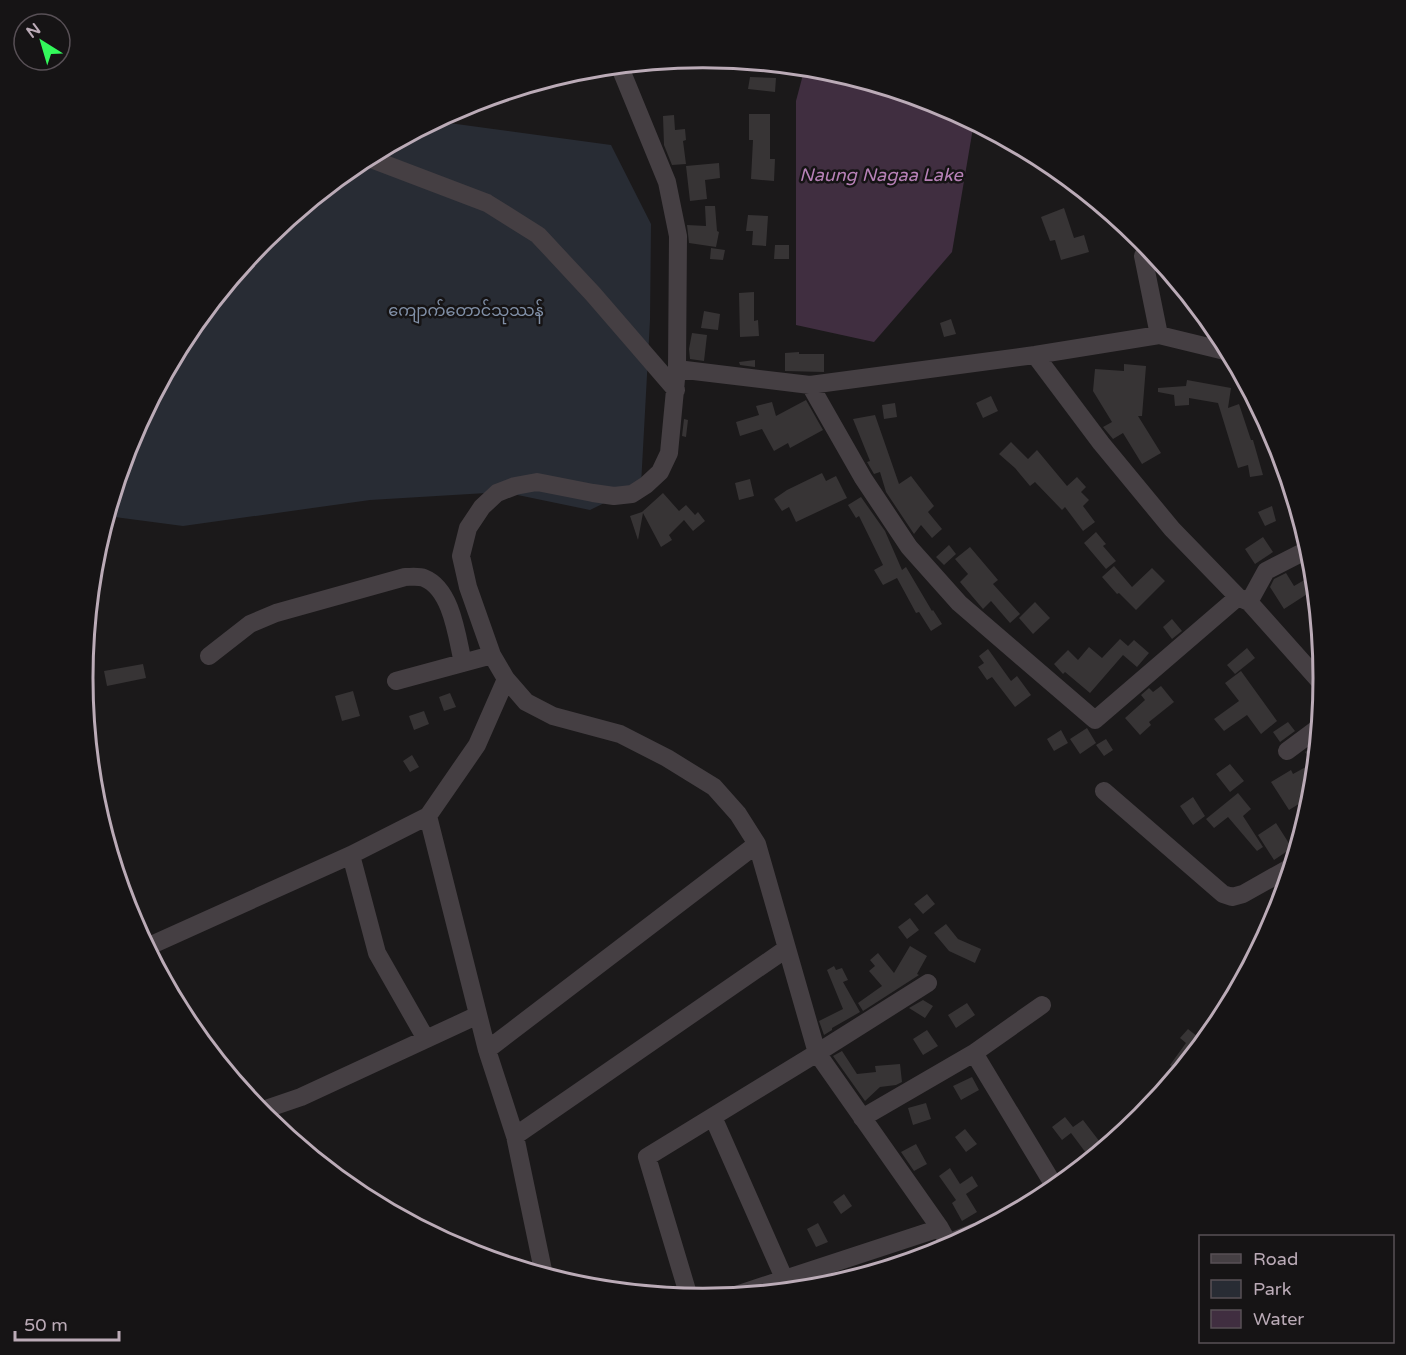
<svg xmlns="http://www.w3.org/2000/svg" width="1406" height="1355" font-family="'Varela Round','Noto Sans Myanmar',sans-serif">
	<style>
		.green { fill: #282c34 }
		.water { fill: #402e40 }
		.building { fill: #373435 }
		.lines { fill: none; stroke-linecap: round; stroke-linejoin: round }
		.minor { stroke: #453f43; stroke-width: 18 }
		.labels { text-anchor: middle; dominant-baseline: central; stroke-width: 5; stroke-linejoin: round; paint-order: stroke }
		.park-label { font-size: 16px; fill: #8190a7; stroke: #161415 }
		.water-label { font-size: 18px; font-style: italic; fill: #b781b7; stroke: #161415 }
		.rim { fill: none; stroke: #bbabb7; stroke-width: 3 }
	</style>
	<rect width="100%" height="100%" fill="#1b191a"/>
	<path class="green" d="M434,121L611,145L651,224L650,320L641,485L590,510L503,492L370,500L183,526L107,516L130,440L187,332L264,239L359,161Z"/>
	<path class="water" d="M805,67L824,69L941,104L974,122L952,252L874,342L796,325V101Z"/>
	<path class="building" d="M750,77L776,78L775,92L748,89Z
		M749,114H770V159H775L774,181L751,179L753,140H749Z
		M674,115L675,130L685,129L686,140L683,141L686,164L672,165L664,145L663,116Z
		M719,163L720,178L705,180L707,199L690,201L686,166Z
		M705,206H715L717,231L719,232L716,247L689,243L687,225L706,226Z
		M1064,208L1074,238L1084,235L1089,252L1061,260L1055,240L1050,241L1041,217Z
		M748,215L768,216L766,246L752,245L753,231H746Z
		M775,245H789V259H774Z
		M711,248L725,250L723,260L710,259Z
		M754,292V321L758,320L759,336L740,337L739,293Z
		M704,311L720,314L718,330L701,328Z
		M951,319L956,334L944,337L940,323Z
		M692,333L707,335L704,361L690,359L689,349Z
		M799,352V354H824V372L785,371V353Z
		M755,360V367L740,365L739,362Z
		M1124,364L1146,366L1142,416H1138L1161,453L1142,464L1123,433L1113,439L1103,427L1112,422L1093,391L1095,369L1124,371Z
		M1187,380L1231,388L1228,408L1239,404L1251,440H1253L1263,475L1250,477L1248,465L1238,468L1218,403L1189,398V405L1175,406L1174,395L1158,392V388L1186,386Z
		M991,396L998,411L983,418L976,403Z
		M806,400L823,430L790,448L788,443L774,451L762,429L740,436L736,422L759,415L756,406L772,402L776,416Z
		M895,403L897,417L884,419L882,405Z
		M875,415L899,484L911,476L934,506L928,512L942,529L932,538L921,525L914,534L886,492L880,472L874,474L867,462L870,461L853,419Z
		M684,419L688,420L686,437L682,436Z
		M1011,442L1028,459L1037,450L1067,486L1077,477L1086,487L1081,492L1089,500L1083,506L1095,522L1083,531L1065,507L1062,510L1035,482L1030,486L1015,468L999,454Z
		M822,473L826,481L836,476L847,498L796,522L789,507L782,511L774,499L787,490Z
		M750,479L754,496L739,500L735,483Z
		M663,493L679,511L686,505L695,515L698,512L705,521L693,531L684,520L669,535L672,540L661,547L643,513L638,540L630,516L642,512Z
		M861,497L885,531L902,570L906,567L932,611L933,610L942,624L931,631L919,612L916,613L897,578L883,585L874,570L883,565L859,516L856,518L848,505Z
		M1272,506L1276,521L1265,526L1258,512Z
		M1096,532L1106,544L1103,546L1116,561L1106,569L1084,543Z
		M1263,537L1273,552L1255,564L1245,549Z
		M949,545L956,554L944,565L936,557Z
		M970,547L998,580L993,584L1020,614L1010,623L991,601L983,609L960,582L968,574L955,559Z
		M1114,566L1132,587L1152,568L1165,581L1136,610L1119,593L1117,594L1102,577Z
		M1286,573L1294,586L1313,575L1315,589L1284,609L1270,587L1274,579Z
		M1035,602L1050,618L1033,634L1019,618Z
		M1172,619L1182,631L1172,639L1163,627Z
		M1120,639L1128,646L1134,640L1149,653L1137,667L1123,655L1090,693L1065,672L1063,674L1054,664L1068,650L1078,660L1089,647L1102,658Z
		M1247,648L1255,658L1235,674L1227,665Z
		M988,649L1011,681L1017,676L1031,695L1015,707L992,677L987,680L978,667L984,663L979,656Z
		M143,664L146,678L107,686L104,671Z
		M1241,671L1277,721L1261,734L1247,715L1224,731L1214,719L1239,701L1225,683Z
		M1161,686L1174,702L1149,722L1151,725L1140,735L1125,718L1145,700L1141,695L1149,688L1153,692Z
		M353,691L360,716L342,721L335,696Z
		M450,693L456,707L444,711L439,697Z
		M424,711L429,724L414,730L409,716Z
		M1288,722L1295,731L1280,742L1273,732Z
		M1087,728L1096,743L1080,754L1070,739Z
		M1061,730L1068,743L1054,751L1047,739Z
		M1106,739L1113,750L1104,756L1096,745Z
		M1317,743L1312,796L1289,810L1271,782L1291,770L1293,774L1313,763L1305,752Z
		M412,755L419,767L410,772L403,761Z
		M1230,764L1244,781L1230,792L1216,774Z
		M1238,793L1251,809L1243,816L1263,847L1257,851L1228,817L1214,828L1206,819Z
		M1193,797L1205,816L1193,825L1180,806Z
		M1276,823L1292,848L1274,860L1258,835Z
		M1286,883L1285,885L1280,901L1274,889Z
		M927,894L935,904L923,914L914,904Z
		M910,918L919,930L907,939L898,927Z
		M946,924L958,939L981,949L975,963L949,951L934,933Z
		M910,946L927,956L917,974L919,975L863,1011L858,1003L882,986L869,971L875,966L870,960L878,953L894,973Z
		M834,966L836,970L842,968L848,980L843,982L860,1012L832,1028V1030L824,1035L819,1021L843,1009L827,970Z
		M923,1000L933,1006L925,1018L909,1008Z
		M967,1003L975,1015L956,1028L948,1015Z
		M1188,1029L1203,1041L1178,1072L1170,1065L1186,1043L1180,1038Z
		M927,1030L938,1046L923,1055L913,1039Z
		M842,1051L857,1074L876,1072L875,1066L900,1064L902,1082L896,1085L880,1087L865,1101L833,1056Z
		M972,1077L979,1090L961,1100L953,1086Z
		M926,1103L931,1119L913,1125L908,1108Z
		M1065,1117L1073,1127L1083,1120L1103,1146L1089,1157L1071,1133L1062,1140L1052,1127Z
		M965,1129L977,1144L966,1152L955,1137Z
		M916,1144L927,1164L914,1171L901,1152Z
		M950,1168L960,1184L972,1176L978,1186L966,1194L977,1212L962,1221L952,1203L956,1200L939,1176Z
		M844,1194L852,1206L841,1214L833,1202Z
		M818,1223L828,1242L816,1247L807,1229Z"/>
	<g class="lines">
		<path class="minor" d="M619,65L667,182L678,236L677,369L669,453L660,472L646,485L632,494L614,496L593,493L537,482L515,486L497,493L482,507L468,528L461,556L468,587L492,655L506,679L526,702L553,716L620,734L667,758L714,787L738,814L757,844L817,1053L940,1228L950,1246
			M366,157L487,203L538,235L593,294L676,390
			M1143,256L1159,335
			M1035,355L1101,443L1172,529L1238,597L1249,602L1323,685
			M677,369L810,385L1035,355L1159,335L1229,352
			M810,385L863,478L909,547L959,603L1095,720L1238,597
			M1249,602L1266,571L1309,549
			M209,656L250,624L276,613L405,577C411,577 419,576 424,578C452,589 457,637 463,663
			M396,681L492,655
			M1287,751L1318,728
			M1104,791L1223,894L1232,897L1243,894L1291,867
			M428,816L487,1050L515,1136L544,1275
			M351,855L377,953L426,1039
			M147,947L351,855L428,816L477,745L506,679
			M487,1050L757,844
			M974,1053L1055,1187
			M260,1111L301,1097L478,1015
			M713,1117L784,1278
			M862,1118L974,1053L1042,1005
			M515,1136L786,949
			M948,1243L975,1232
			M736,1295L940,1228
			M689,1297L647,1157L817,1053L928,983"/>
	</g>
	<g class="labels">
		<g class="park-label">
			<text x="466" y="311">ကျောက်တောင်သုဿန်</text>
		</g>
		<g class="water-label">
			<text x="881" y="175">Naung Nagaa Lake</text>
		</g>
	</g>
	<path d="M0 0H1406V1355H0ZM93 678a610 610 0 1 1 1220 0a610 610 0 1 1-1220 0Z" fill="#161415" fill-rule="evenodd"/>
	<path class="rim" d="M93 678a610 610 0 1 1 1220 0a610 610 0 1 1-1220 0Z"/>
	<rect x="1199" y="1235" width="195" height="108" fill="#161415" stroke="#585056" stroke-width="1.5"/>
	<rect x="1211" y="1254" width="30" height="9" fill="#453f43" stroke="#585056" stroke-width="1.5"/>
	<text x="1253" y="1265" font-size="18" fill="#bbabb7">Road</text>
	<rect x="1211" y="1280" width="30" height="18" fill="#282c34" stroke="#585056" stroke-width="1.5"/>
	<text x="1253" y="1295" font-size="18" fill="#bbabb7">Park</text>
	<rect x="1211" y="1310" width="30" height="18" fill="#402e40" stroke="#585056" stroke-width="1.5"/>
	<text x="1253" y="1325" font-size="18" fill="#bbabb7">Water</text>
	<g transform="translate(42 42) rotate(323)"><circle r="28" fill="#161415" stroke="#585056" stroke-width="1.5"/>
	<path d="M0-4.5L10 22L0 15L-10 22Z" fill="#33f95b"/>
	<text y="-9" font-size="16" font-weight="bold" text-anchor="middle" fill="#bbabb7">N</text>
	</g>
	<path d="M15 1331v9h104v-9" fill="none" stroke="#bbabb7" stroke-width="3"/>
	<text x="24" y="1331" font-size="18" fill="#bbabb7" stroke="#161415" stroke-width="4.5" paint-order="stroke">50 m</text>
</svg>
